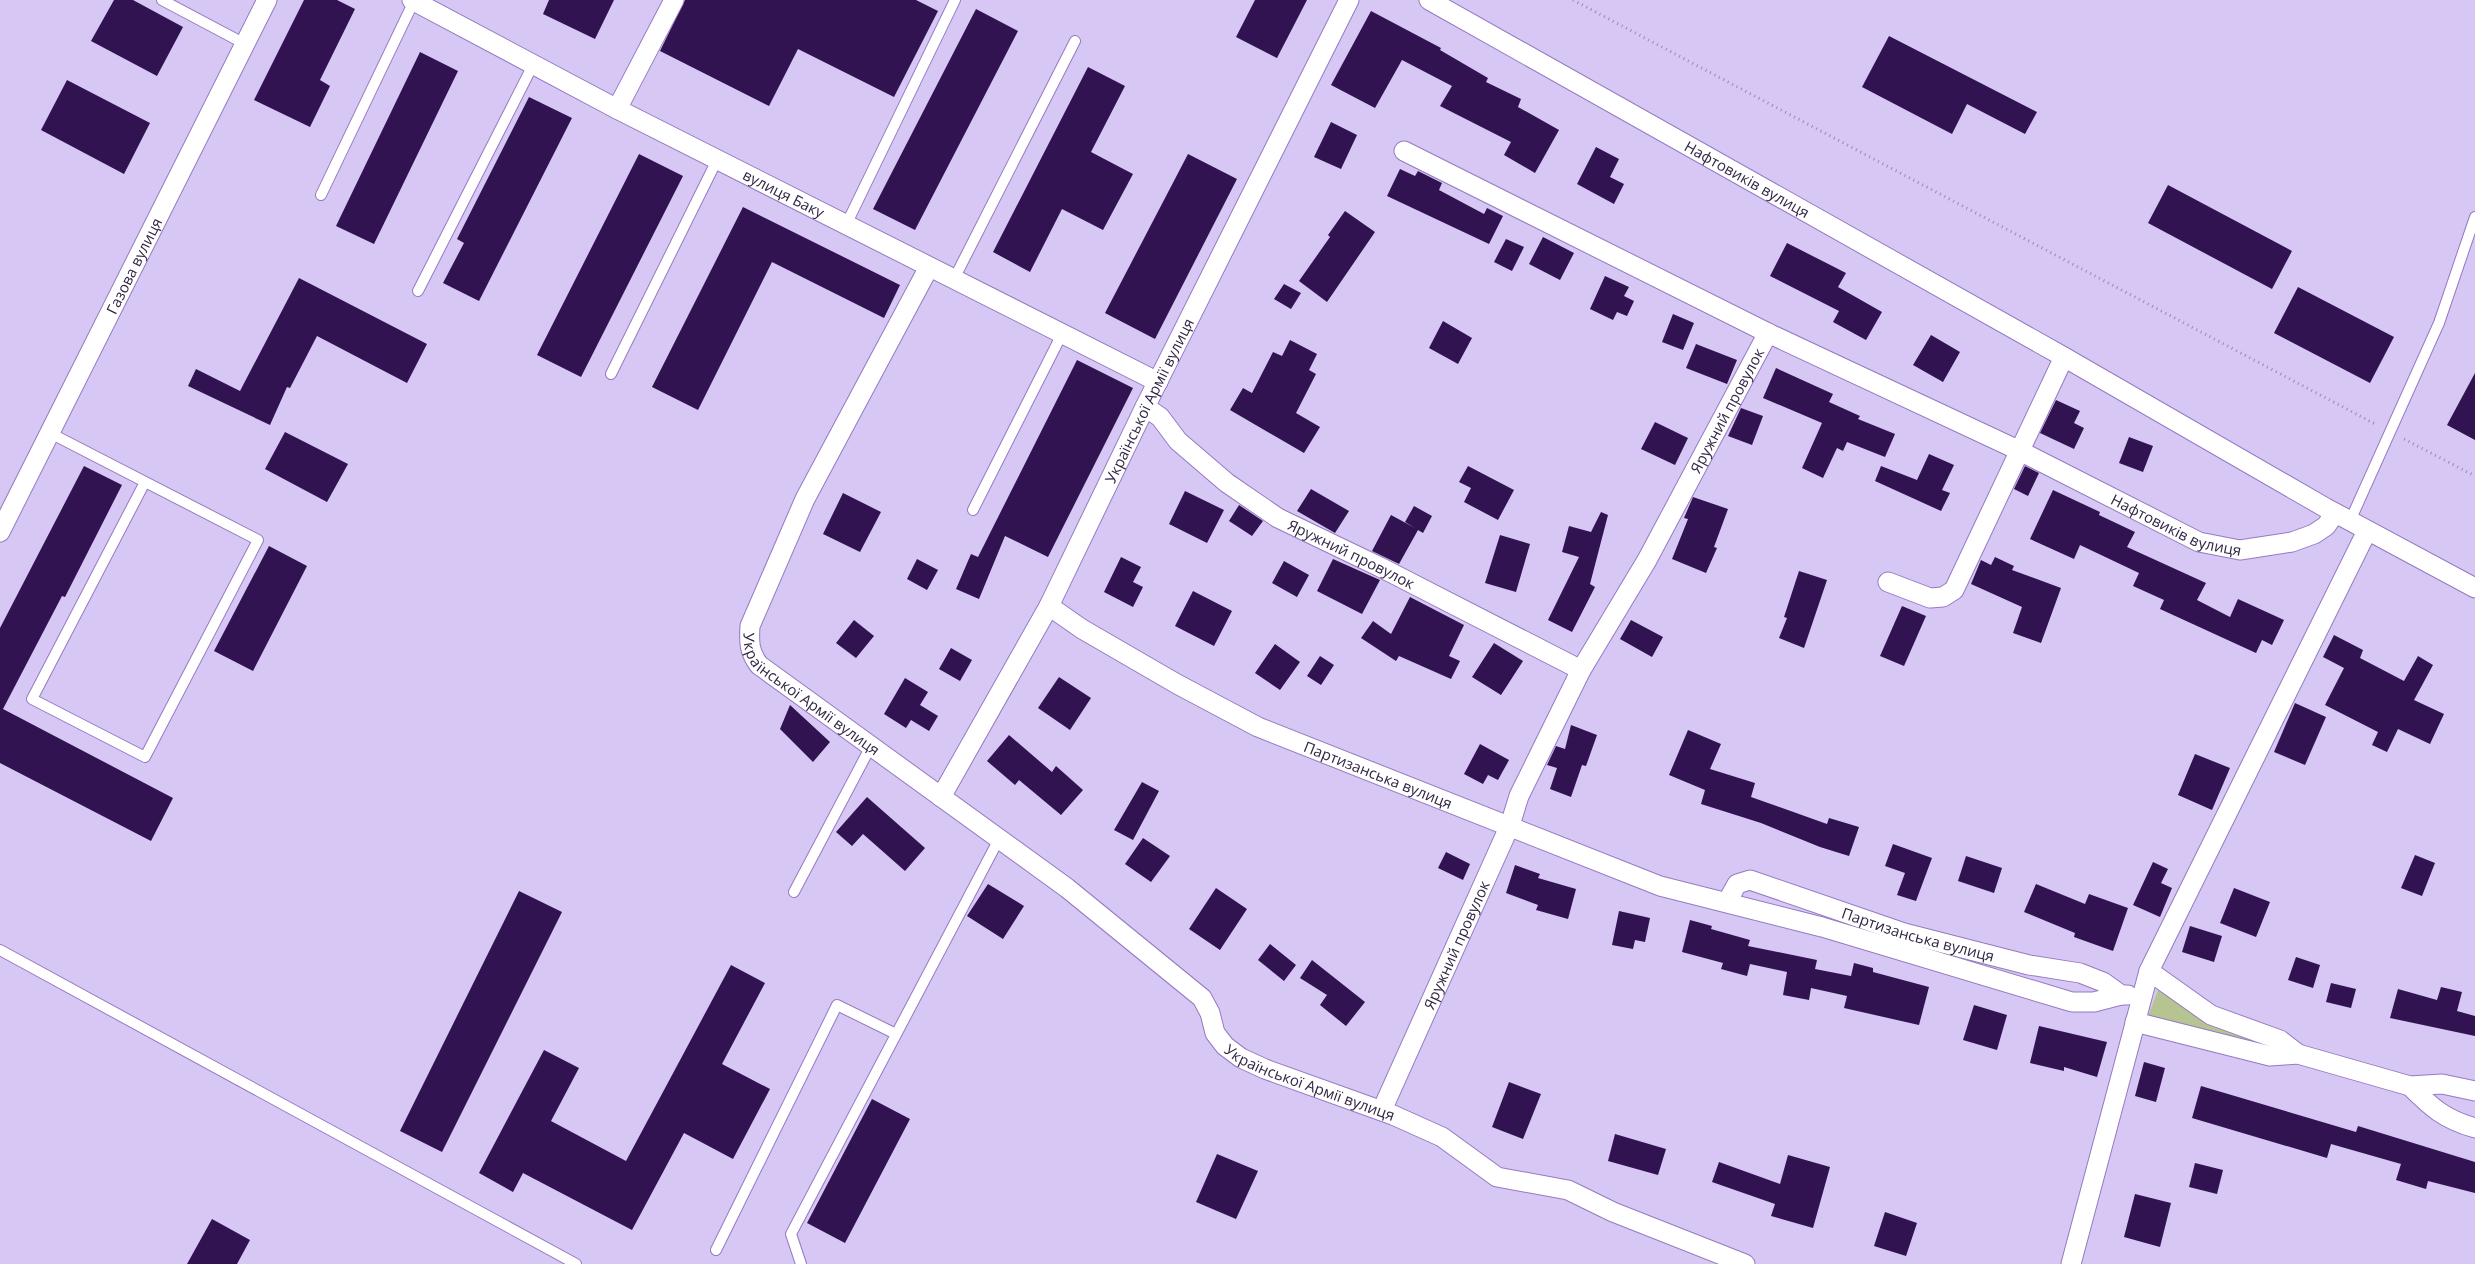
<svg xmlns="http://www.w3.org/2000/svg" width="2475" height="1264" font-family="'Open Sans',sans-serif">
	<style>
		.green { fill: #b6c492 }
		.building { fill: #311352 }
		.lines { fill: none; stroke-linecap: round; stroke-linejoin: round }
		.service-casing { stroke: #957ac1; stroke-width: 12 }
		.minor-casing { stroke: #957ac1; stroke-width: 21 }
		.path { stroke: #988ab2; stroke-width: 3; stroke-dasharray: 1 4; stroke-linecap: butt }
		.service { stroke: #fff; stroke-width: 10 }
		.minor { stroke: #fff; stroke-width: 19 }
		.labels { text-anchor: middle; dominant-baseline: central; stroke-width: 5; stroke-linejoin: round; paint-order: stroke }
		.street-label { font-size: 15px; fill: #312643; stroke: #f3eefe }
	</style>
	<rect width="100%" height="100%" fill="#d7c7f5"/>
	<path class="green" d="M2160,985L2281,1049L2262,1050L2148,1016Z"/>
	<path class="building" d="M114,0H133L183,27L157,76L91,41Z
		M304,0H337L355,9L320,80L330,86L310,127L254,100Z
		M549,0H614L595,39L543,14Z
		M685,0H916L938,11L894,97L798,49L769,106L660,51Z
		M1255,0H1307L1277,58L1236,37Z
		M976,9L1018,31L915,230L873,209Z
		M1371,11L1441,48L1440,50L1488,78L1486,82L1521,99L1518,107L1559,130L1535,173L1504,155L1511,142L1440,106L1452,86L1402,60L1375,108L1331,85Z
		M1889,36L2037,112L2025,134L1967,104L1952,134L1862,87Z
		M420,52L458,71L374,244L336,226Z
		M1088,67L1125,86L1091,152L1133,174L1103,230L1062,209L1030,272L993,252Z
		M67,80L150,123L124,174L41,130Z
		M529,97L572,118L479,301L443,283L464,243L457,239Z
		M1331,122L1357,135L1341,169L1314,157Z
		M1596,147L1619,159L1610,177L1624,184L1614,204L1577,184Z
		M639,154L683,176L581,377L537,355Z
		M1188,154L1237,179L1155,339L1105,313Z
		M1400,169L1415,176L1418,171L1442,183L1439,190L1484,214L1487,208L1503,216L1489,244L1387,196Z
		M2168,185L2292,251L2272,289L2148,223Z
		M743,207L900,285L884,318L772,262L698,410L652,387Z
		M1345,211L1375,232L1327,302L1299,281L1330,237L1328,235Z
		M1543,237L1574,253L1560,280L1529,264Z
		M1506,239L1524,247L1512,271L1494,262Z
		M1787,243L1846,273L1838,287L1882,312L1866,340L1833,322L1839,311L1770,276Z
		M1605,276L1629,287L1624,296L1634,301L1627,316L1617,312L1613,320L1590,309Z
		M299,278L427,344L407,383L317,336L290,388L287,387L270,425L188,386L196,369L240,391Z
		M1284,284L1301,293L1291,309L1274,299Z
		M2298,287L2394,337L2370,383L2274,333Z
		M1673,314L1694,323L1683,350L1662,342Z
		M1443,321L1472,338L1458,364L1429,348Z
		M1931,335L1960,352L1943,382L1913,365Z
		M1290,340L1317,354L1309,370L1316,374L1296,413L1320,427L1304,453L1230,410L1243,388L1252,393L1273,352L1282,356Z
		M1696,344L1737,360L1727,384L1686,368Z
		M1077,360L1133,388L1048,557L1005,536L979,599L956,589L971,554L978,557Z
		M1776,368L1833,394L1829,402L1860,416L1858,419L1895,434L1885,457L1847,442L1843,451L1837,448L1823,478L1802,468L1822,423L1763,398Z
		M2475,373V440L2447,425Z
		M2056,400L2080,411L2074,423L2084,428L2074,449L2040,433Z
		M1741,408L1763,416L1752,445L1728,436Z
		M1655,422L1688,438L1675,465L1641,449Z
		M285,432L348,464L327,502L265,469Z
		M2129,437L2153,446L2143,472L2119,463Z
		M1929,454L1954,465L1942,490L1950,493L1941,511L1875,481L1881,466L1917,480Z
		M84,466L122,485L65,597L62,596L3,709L173,798L151,841L0,763V628Z
		M1468,466L1514,490L1498,520L1464,502L1471,488L1459,482Z
		M2025,466L2039,473L2028,496L2014,489Z
		M1311,489L1349,511L1335,533L1297,511Z
		M2053,490L2100,512L2099,515L2135,532L2127,547L2206,583L2197,600L2230,617L2238,599L2284,620L2272,645L2262,640L2256,653L2160,609L2164,600L2133,586L2139,573L2080,545L2074,559L2030,539Z
		M1185,491L1224,510L1207,543L1169,524Z
		M843,493L881,512L860,552L823,534Z
		M1693,497L1728,509L1714,547L1717,548L1706,573L1672,559L1688,519L1684,518Z
		M1239,505L1263,521L1252,536L1229,521Z
		M1414,506L1432,516L1423,533L1418,530L1399,564L1372,551L1391,515L1415,528L1405,522Z
		M1601,512L1608,515L1590,584L1595,587L1572,632L1548,620L1579,557L1562,552L1569,526L1591,532Z
		M1500,535L1530,544L1516,592L1485,583Z
		M269,546L307,566L253,671L214,651Z
		M1121,557L1141,567L1133,582L1143,587L1133,607L1104,592Z
		M1995,557L2014,566L2012,570L2061,588L2041,643L2013,633L2022,607L1971,584L1981,560L1991,565Z
		M917,559L938,570L927,590L907,579Z
		M1333,559L1380,580L1362,614L1317,591Z
		M1284,561L1309,575L1297,597L1272,583Z
		M1799,571L1827,580L1804,648L1779,638L1787,618L1784,617Z
		M1193,591L1232,611L1214,646L1175,626Z
		M1410,597L1464,625L1449,656L1460,661L1451,679L1399,656L1396,661L1361,638L1373,621L1391,634Z
		M1902,606L1926,616L1904,666L1880,656Z
		M854,620L874,636L856,658L836,643Z
		M1631,620L1663,637L1652,657L1620,639Z
		M2334,635L2363,650L2360,658L2404,681L2418,656L2433,665L2414,700L2444,714L2430,744L2398,729L2387,752L2372,745L2378,732L2325,705L2344,668L2323,657Z
		M1494,643L1523,661L1501,695L1472,677Z
		M1275,644L1300,662L1280,690L1255,673Z
		M951,648L972,660L960,681L939,669Z
		M1320,656L1334,665L1321,685L1307,676Z
		M1059,677L1091,698L1070,730L1038,708Z
		M905,678L928,692L920,705L938,716L929,731L911,720L906,728L884,714Z
		M2295,703L2326,717L2305,765L2274,752Z
		M790,705L830,742L813,762L780,729Z
		M1571,725L1597,735L1586,766L1582,765L1571,797L1550,789L1557,768L1547,765L1556,746L1565,749Z
		M1688,730L1721,744L1710,769L1755,783L1751,797L1827,824L1829,818L1859,827L1849,856L1820,847L1761,823L1701,804L1705,790L1669,775Z
		M1009,735L1052,772L1056,766L1083,790L1061,815L1019,780L1015,785L987,761Z
		M1480,744L1509,760L1498,780L1488,775L1483,784L1464,774Z
		M2195,754L2230,768L2212,810L2178,795Z
		M1142,782L1159,791L1133,840L1114,830Z
		M867,797L925,848L905,871L863,834L852,846L836,832Z
		M1143,838L1170,856L1151,882L1125,864Z
		M1893,844L1932,858L1916,901L1897,895L1905,873L1885,866Z
		M1446,852L1470,864L1463,880L1438,868Z
		M2415,855L2435,863L2422,896L2401,888Z
		M1966,856L2002,868L1994,893L1958,881Z
		M2153,862L2168,869L2161,883L2172,888L2160,917L2133,905Z
		M1515,865L1540,874L1538,878L1576,889L1568,919L1536,910L1538,905L1506,893Z
		M988,884L1024,906L1003,939L967,916Z
		M2036,884L2085,904L2089,894L2128,908L2113,951L2074,937L2075,933L2024,912Z
		M1216,888L1247,909L1220,950L1189,929Z
		M2234,888L2270,902L2256,937L2220,923Z
		M519,891L562,912L442,1152L400,1131Z
		M1619,911L1650,918L1645,942L1635,940L1633,949L1612,945Z
		M1690,920L1712,926L1711,929L1750,940L1748,946L1817,960L1815,969L1851,976L1854,963L1873,968V972L1929,987L1919,1025L1844,1008L1847,996L1811,988L1809,1000L1783,995L1787,972L1750,964L1747,976L1721,969L1723,963L1682,952Z
		M2190,926L2222,936L2214,962L2182,952Z
		M1270,944L1296,965L1284,981L1258,960Z
		M2296,957L2320,965L2313,988L2288,980Z
		M1312,960L1365,1002L1346,1026L1320,1005L1327,995L1300,978Z
		M731,965L765,983L722,1064L770,1089L733,1159L684,1133L632,1230L523,1173L513,1192L479,1173L544,1050L579,1068L551,1121L626,1161Z
		M2331,983L2356,989L2351,1008L2326,1002Z
		M2441,987L2462,992L2457,1011L2475,1016V1036L2390,1018L2398,989L2437,1000Z
		M1974,1005L2007,1015L1997,1050L1963,1040Z
		M2039,1026L2107,1042L2097,1077L2064,1067V1071L2030,1063Z
		M2144,1062L2165,1068L2156,1102L2135,1096Z
		M1509,1082L1541,1094L1523,1139L1492,1127Z
		M2201,1086L2356,1132L2358,1126L2475,1162V1193L2428,1181L2426,1189L2396,1180L2401,1164L2331,1144L2327,1158L2192,1118Z
		M872,1099L910,1119L845,1243L807,1223Z
		M1615,1134L1666,1149L1658,1175L1608,1161Z
		M1217,1154L1258,1171L1236,1219L1196,1202Z
		M1788,1155L1830,1167L1813,1228L1771,1216L1775,1204L1712,1182L1719,1162L1780,1184Z
		M2195,1163L2223,1170L2217,1194L2189,1187Z
		M2135,1194L2171,1203L2160,1247L2124,1237Z
		M1885,1212L1917,1223L1906,1256L1874,1246Z
		M212,1219L250,1240L237,1264H187Z"/>
	<g class="lines">
		<defs>
			<path id="service" d="M162,0L245,44
				M321,195L414,1
				M846,225L955,0
				M954,279L1075,41
				M418,291L533,65
				M611,374L717,160
				M50,433L258,540L145,757L32,699L145,482
				M973,510L1062,334
				M2350,521L2439,323L2475,217
				M794,892L871,746
				M0,950L576,1264
				M716,1250L837,1005L896,1034
				M801,1264L791,1234L999,839"/>
			<g id="minor">
				<path id="s1" d="M412,0L617,109L1158,382"/>
				<path id="s2" d="M1429,0L2064,357L2326,508L2475,588"/>
				<path d="M617,109L674,0"/>
				<path id="s3" d="M1404,151L1768,333L2018,450L2199,542L2240,550L2292,542L2314,534L2326,526L2335,513"/>
				<path id="s4" d="M929,267L805,499L750,626C749,642 749,652 759,665L1067,888L1202,998L1210,1013L1215,1033L1225,1046L1241,1058L1265,1069L1393,1115L1442,1137L1497,1177L1568,1190L1613,1212L1745,1264"/>
				<path id="s5" d="M1145,407L1160,417L1178,441L1227,483L1278,518L1380,567L1581,670"/>
				<path id="s6" d="M0,532L267,0"/>
				<path d="M1888,582L1930,598L1943,597L1954,590L2064,357"/>
				<path id="s7" d="M1049,606L1082,629L1177,684L1258,727L1660,886L1822,927L2072,1002H2094L2121,995"/>
				<path id="s8" d="M941,797L1049,606L1145,407L1349,0"/>
				<path id="s9" d="M1727,902L1737,884L1750,880L1904,933L2029,965L2080,973L2103,982L2121,995H2128"/>
				<path d="M2149,971L2211,1015L2280,1040L2298,1054"/>
				<path d="M2135,1022L2270,1056L2298,1054L2410,1086L2442,1084L2475,1091"/>
				<path d="M2410,1086C2432,1108 2444,1119 2475,1128"/>
				<path id="s10" d="M1382,1110L1510,825L1519,796L1581,670L1647,560L1768,333"/>
				<path d="M2071,1264L2149,971L2367,531"/>
			</g>
		</defs>
		<use href="#service" class="service-casing"/>
		<use href="#minor" class="minor-casing"/>
		<path class="path" d="M1573,0L2377,425
			M2404,439L2475,476"/>
		<use href="#service" class="service"/>
		<use href="#minor" class="minor"/>
	</g>
	<g class="labels">
		<g class="street-label">
			<text stroke="none"><textPath href="#s2" startOffset="365">Нафтовиків вулиця</textPath></text>
			<text stroke="none"><textPath href="#s1" startOffset="419">вулиця Баку</textPath></text>
			<text stroke="none"><textPath href="#s6" startOffset="298">Газова вулиця</textPath></text>
			<text stroke="none"><textPath href="#s8" startOffset="448">Української Армії вулиця</textPath></text>
			<text stroke="none"><textPath href="#s10" startOffset="781">Яружний провулок</textPath></text>
			<text stroke="none"><textPath href="#s3" startOffset="859">Нафтовиків вулиця</textPath></text>
			<text stroke="none"><textPath href="#s5" startOffset="256">Яружний провулок</textPath></text>
			<text stroke="none"><textPath href="#s4" startOffset="499">Української Армії вулиця</textPath></text>
			<text stroke="none"><textPath href="#s7" startOffset="371">Партизанська вулиця</textPath></text>
			<text stroke="none"><textPath href="#s9" startOffset="211">Партизанська вулиця</textPath></text>
			<text stroke="none"><textPath href="#s10" startOffset="181">Яружний провулок</textPath></text>
			<text stroke="none"><textPath href="#s4" startOffset="1144">Української Армії вулиця</textPath></text>
		</g>
	</g>
</svg>
